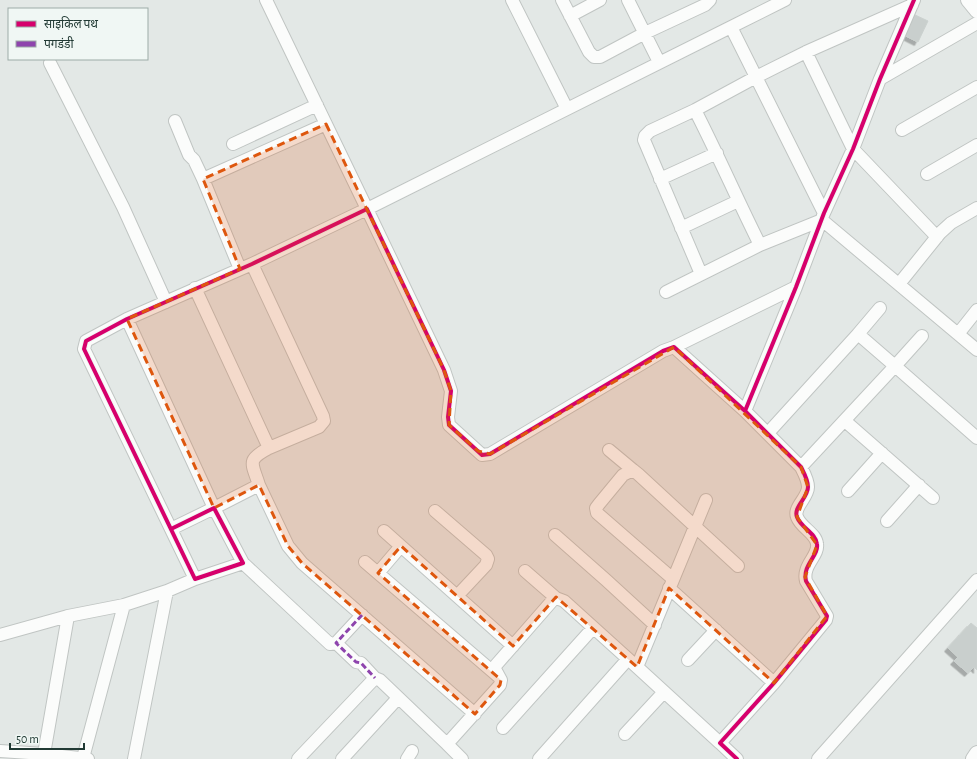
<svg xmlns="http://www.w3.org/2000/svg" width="977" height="759" font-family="'Alegreya Sans','Noto Sans Devanagari',sans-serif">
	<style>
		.building { fill: #c9cfcd; stroke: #cbd1cf; filter: url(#shadow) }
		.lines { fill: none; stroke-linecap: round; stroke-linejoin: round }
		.minor-casing { stroke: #c0c5c3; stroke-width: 14 }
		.tertiary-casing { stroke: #c0c5c3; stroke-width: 16 }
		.minor { stroke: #fbfcfb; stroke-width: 12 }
		.tertiary { stroke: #fbfcfb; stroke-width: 14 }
		.quiet { stroke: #8e44ad; stroke-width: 3; stroke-dasharray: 6 3; stroke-linecap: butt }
		.cycleway-casing { stroke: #f0f7f4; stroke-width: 6 }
		.cycleway { stroke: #d6006c; stroke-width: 4 }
		.marked { fill: #de570e; fill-opacity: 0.2; stroke: #de570e; stroke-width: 3; stroke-dasharray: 8 5; stroke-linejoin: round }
	</style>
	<defs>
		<filter id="shadow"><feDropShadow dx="-3.5" dy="3.5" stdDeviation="0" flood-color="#0004"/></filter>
	</defs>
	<rect width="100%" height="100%" fill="#e3e8e6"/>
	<path class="building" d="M913,14L928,21L918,42L904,35Z
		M971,623L977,628V670L974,667L968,673L954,661L958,657L948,648Z"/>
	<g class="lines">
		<defs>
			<path id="minor" d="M266,0L367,209L731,27L824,213
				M512,0L567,109
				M562,0L589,52L594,57H600L645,33L705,5L710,0
				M628,0L659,62
				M570,16L600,0
				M731,27L785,0
				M806,52L853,149L937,237
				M50,63L123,207L166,302
				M880,79L977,23
				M695,110C718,155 738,201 760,245
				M175,121L189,155L194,160L203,179L240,269
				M902,130L977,87
				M233,144L317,105
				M927,174L977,145
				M203,179L326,124
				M660,179L717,153
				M681,228L738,201
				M252,264L323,416L324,421L319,427L269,448
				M701,274L644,140L645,136L650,131L695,110L756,77L806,52L912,5
				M899,284L940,233L951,223L977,208
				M666,292L760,245L822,220L977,350
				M127,319L214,508L259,485C252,463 246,460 269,448L195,288
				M858,334L880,308
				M958,334L977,310
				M922,336L895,366L977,438
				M674,347L796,287
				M845,421L933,498
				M768,433L858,334L895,366L801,467
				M609,450L633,470
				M259,485L288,546L302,563L475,714
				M848,491L882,453
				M706,500L637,667L720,743
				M435,511L486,555L488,559L486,565L457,596
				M887,521L919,485
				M171,529L214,508L243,563L195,579L84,349L86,341L127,319L252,264L367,209L444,370L451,391L448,417L449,425L482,455L490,454L663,351L674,347L745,411
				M384,531L513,646
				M555,535L606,580L655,625
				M365,562L499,677
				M243,563L330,644L336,643L362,615
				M525,571L556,598
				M378,573L401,546
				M673,579L597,513L596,508L599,504L623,475L633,470L638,474L738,566
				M669,588L774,683
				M0,635L68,616
				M336,643L356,662L361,663L375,678L380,680L447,744L500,685L501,680L495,669L496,665L552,601L556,598L564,601L637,667
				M688,660L716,630
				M503,728L593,628
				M625,734L663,693
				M447,744L462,759
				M0,751L44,754L88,759
				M44,754L68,616L124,605
				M83,758L124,605L167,591
				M134,759L167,591L195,579
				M298,759L375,678
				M342,759L398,698
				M407,759L412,751
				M539,759L628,659
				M737,759L720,743L774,683L826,620L827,616L806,581C802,565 819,556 817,544C816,533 801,528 797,517C793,507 808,498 808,487C808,480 804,473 801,467L745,411L796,287L824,213L853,149L880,79L914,0
				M818,759L977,580"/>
			<path id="tertiary" d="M968,0L977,11
				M973,759L977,753"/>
		</defs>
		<use href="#minor" class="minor-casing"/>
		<use href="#tertiary" class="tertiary-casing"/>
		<use href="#minor" class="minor"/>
		<use href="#tertiary" class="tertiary"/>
		<path class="quiet" d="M362,615L336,643L356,662L361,663L375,678"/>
		<defs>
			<path id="cycleway" d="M171,529L214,508L243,563L195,579L84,349L86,341L127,319L252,264L367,209L444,370L451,391L448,417L449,425L482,455L490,454L663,351L674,347L745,411
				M737,759L720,743L774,683L826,620L827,616L806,581C802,565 819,556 817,544C816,533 801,528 797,517C793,507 808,498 808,487C808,480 804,473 801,467L745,411L796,287L824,213L853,149L880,79L914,0"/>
		</defs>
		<use href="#cycleway" class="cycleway-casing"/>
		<use href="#cycleway" class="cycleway"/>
	</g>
	<path class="marked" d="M326,124L444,370L451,391L449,425L478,451L490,454L674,347L801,467L808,487L797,517L817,545L805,577L827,616L774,683L669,588L637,667L556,597L513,646L401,546L378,573L501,680L500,685L475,714L302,563L288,546L259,485L214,508L127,319L240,269L203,179Z"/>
	<rect x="8" y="8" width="140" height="52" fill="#f0f7f4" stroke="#9daba7"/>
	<rect x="16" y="21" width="20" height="6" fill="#d6006c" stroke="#9daba7"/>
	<text x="44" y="28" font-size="12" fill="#213a34">साइकिल पथ</text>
	<rect x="16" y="41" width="20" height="6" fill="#8e44ad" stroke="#9daba7"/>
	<text x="44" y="48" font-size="12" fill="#213a34">पगडंडी</text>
	<path d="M10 743v6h74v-6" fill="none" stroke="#213a34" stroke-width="2"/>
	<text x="16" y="743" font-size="12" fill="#213a34" stroke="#f0f7f4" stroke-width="3" paint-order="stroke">50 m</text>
</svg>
